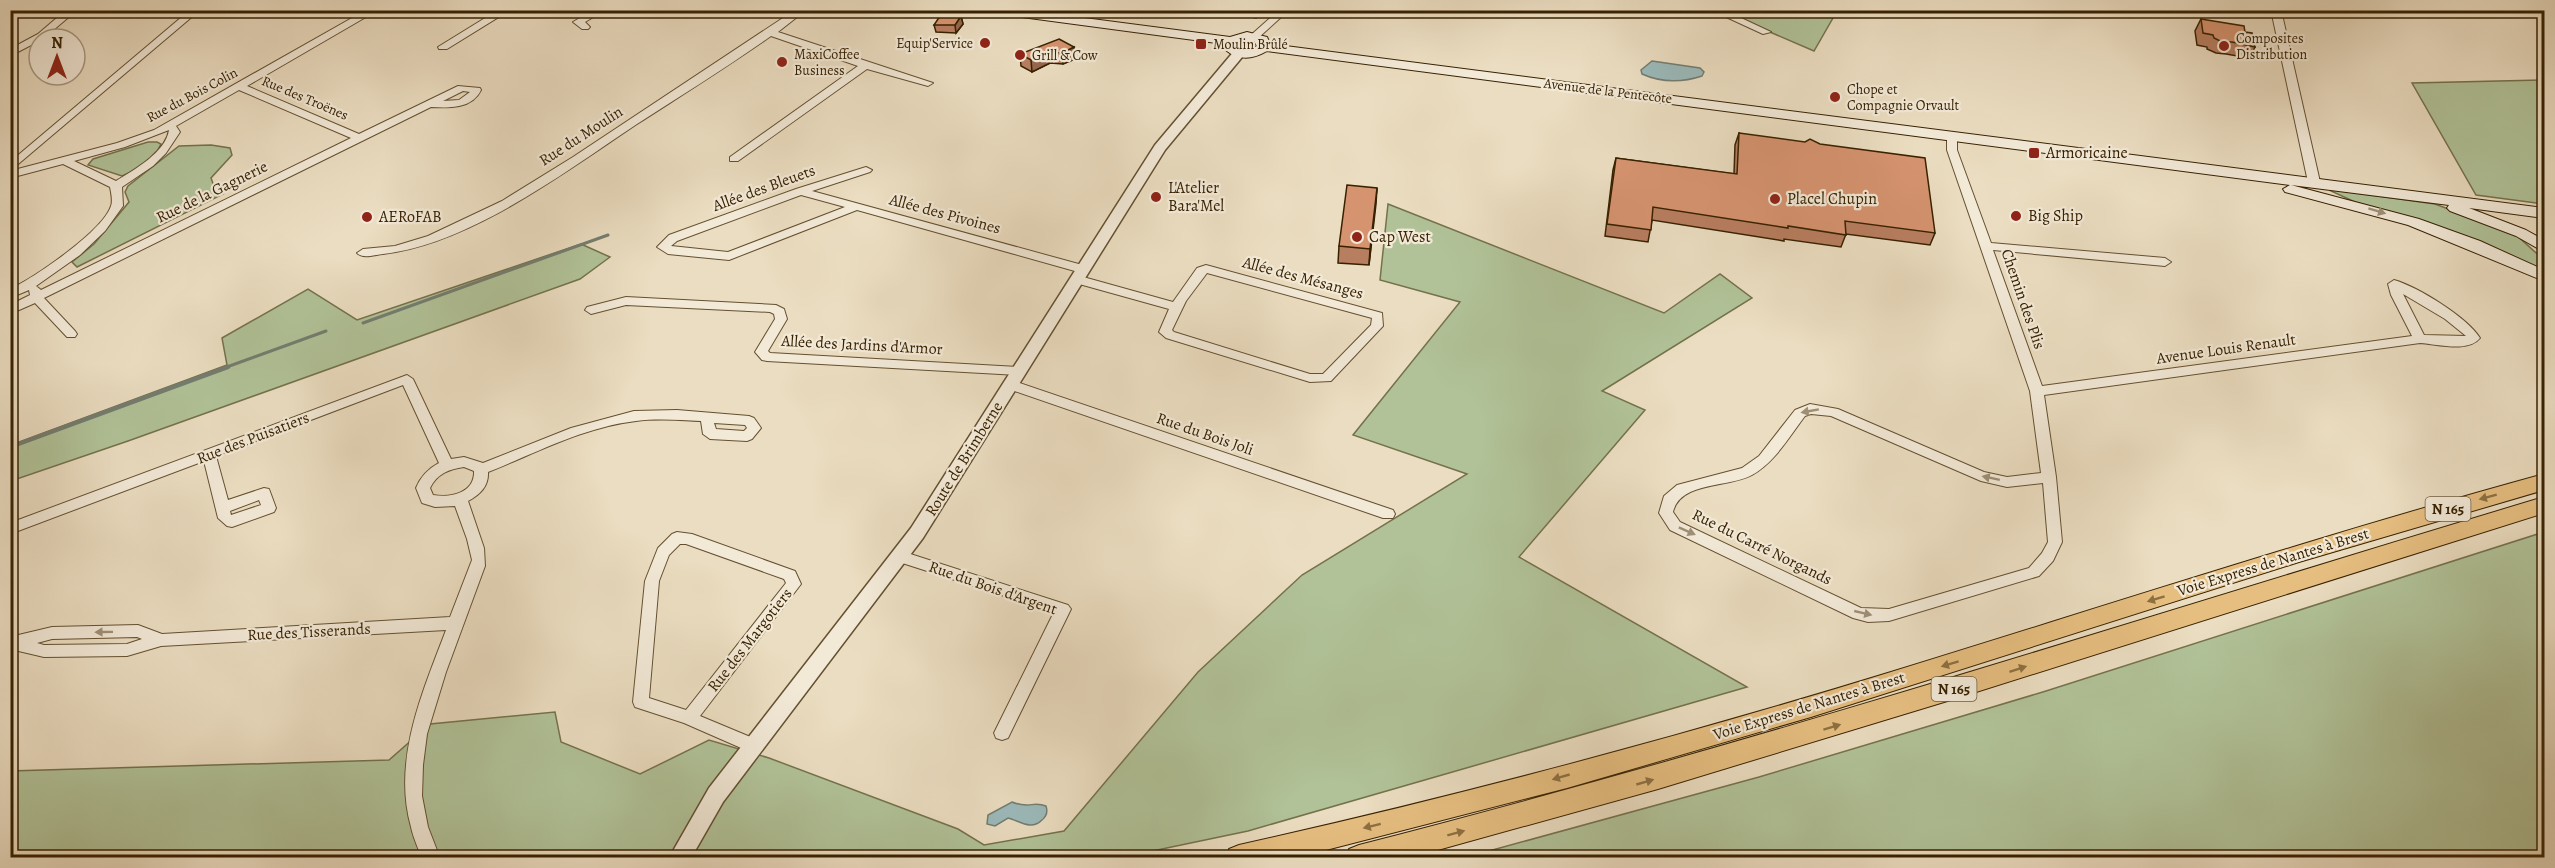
<svg xmlns="http://www.w3.org/2000/svg" width="2555" height="868" font-family="Alegreya,serif">
	<style>
		.green { fill: #b1c298; stroke: #74724c; stroke-width: 1.5 }
		.water { fill: #9bbabb; stroke: #737d70; stroke-width: 1.5 }
		.lines { fill: none; stroke-linecap: round; stroke-linejoin: round }
		.stream-far1 { stroke: #737d70; stroke-width: 3 }
		.stream { stroke: #737d70; stroke-width: 4.5 }
		.minor-casing { stroke: #645030; stroke-width: 2 }
		.tertiary-casing { stroke: #645030; stroke-width: 3 }
		.secondary-casing { stroke: #372100; stroke-width: 2 }
		.trunk-casing { stroke: #372100; stroke-width: 2 }
		.minor { fill: #f2e9d7; fill-rule: evenodd }
		.tertiary { fill: #f2e9d7; fill-rule: evenodd }
		.secondary { fill: #f2e9d7; fill-rule: evenodd }
		.trunk { fill: #e6be80; fill-rule: evenodd }
		.wall { fill: #b87e60; stroke: #372100; stroke-width: 1.5 }
		.shaded-wall { fill: #96674e; stroke: #372100; stroke-width: 1.5 }
		.building { fill: #d69370; stroke: #372100; stroke-width: 1.5 }
		.oneway { fill: #9e8f76 }
		.oneway2 { fill: #8e7040 }
		.poi-dot { fill: #8f2418; stroke: #f2e9d7; stroke-width: 2 }
		.labels { text-anchor: middle; dominant-baseline: central; stroke-width: 4.5; stroke-linejoin: round; paint-order: stroke }
		.far-poi-label { font-size: 14px; fill: #372100; stroke: #f2e9d7; text-anchor: start }
		.far-street-label { font-size: 14px; fill: #372100; stroke: #f2e9d7 }
		.shield { fill: #f2e9d7; stroke: #6f5d40; stroke-width: 1.5 }
		.shield-label { font-size: 15px; font-weight: bold; fill: #372100 }
		.street-label { font-size: 16px; fill: #372100; stroke: #f2e9d7 }
		.poi-label { font-size: 16px; fill: #372100; stroke: #f2e9d7; text-anchor: start }
	</style>
	<rect width="100%" height="100%" fill="#ebddc1"/>
	<filter id="stains"><feTurbulence type="fractalNoise" baseFrequency=".00333" numOctaves="4"/><feColorMatrix values="0 0 0 0 .2 0 0 0 0 .09 0 0 0 0 .02 0 0 0 .5 -.17"/></filter>
	<radialGradient id="worn" r=".72"><stop offset=".6" stop-color="#630" stop-opacity="0"/><stop offset="1" stop-color="#630" stop-opacity=".3"/></radialGradient>
	<path class="green" d="M1721,11H1837L1814,51Z
		M2544,80V204L2476,195L2412,83Z
		M148,142H157L161,144C154,161 138,169 122,176L88,165L93,159Z
		M211,145L230,148L232,155L211,178L215,189L223,194L77,267L72,262L94,244L129,202L125,192L128,186L179,146Z
		M2335,190L2435,204L2515,234L2544,260V272L2405,216L2355,202L2331,191Z
		M1388,204L1664,313L1720,274L1752,298L1602,391L1645,410L1519,557L1747,687L1248,831L1119,858H11L10,771L389,760L430,724L555,712L561,742L640,774L709,740L769,758L958,829L984,845L1064,831L1198,672L1302,575L1467,474L1353,435L1460,302L1380,280Z
		M581,244L610,257L580,279L128,441L11,481V445L227,365L222,338L308,289L357,320Z
		M2544,532V857H1467L1759,777L2046,691Z"/>
	<path class="water" d="M1652,61L1700,68L1704,72L1702,76C1681,83 1662,83 1642,74L1641,70Z
		M1012,802C1029,809 1033,801 1046,806C1048,812 1047,816 1042,820C1031,831 1020,821 1008,818L995,826L987,824L988,815Z"/>
	<g class="lines">
		<path class="stream-far1" d="M363,323L608,235
			M224,368L326,331"/>
		<path class="stream" d="M10,447L228,367"/>
		<defs>
			<path id="minor" d="M66,10H77L44,38L39,39V41L10,56V49L38,34Z
				M190,10H200L10,171V162Z
				M366,10H378L247,86L359,134L458,86L480,88L481,90C472,109 449,108 431,107L44,298L75,331L77,334L75,337H67L35,303L10,314V305L30,295L29,290L10,298V289C34,278 103,231 111,206C113,201 111,192 110,187L63,164L10,178V171L117,143L154,130ZM239,90L351,138L41,290L36,286L80,255L105,231L123,206L122,187L153,166L166,153L180,132L176,126ZM463,91L470,92L459,100L443,101ZM169,130C166,152 134,170 116,181L74,161L125,147Z
				M498,10H510L447,49H439L438,47Z
				M593,10H605L585,22L590,27L588,29H582L573,22Z
				M795,10H806L778,32L933,83L928,86L867,69L738,161H730V157L858,66L771,36C727,67 682,95 637,124C565,172 470,244 383,254C374,255 363,259 357,253L363,249L395,246L428,236L502,201L573,157Z
				M1279,10H1289L1257,39H1251V35Z
				M1711,10H1724L1771,32L1763,34Z
				M2271,10H2281L2320,182L2318,184H2310L2308,182Z
				M1952,133L1957,136V150L1991,243L2165,258L2171,262L2165,266L1993,250L2042,386L2412,336L2391,295L2388,284L2394,280C2418,287 2467,317 2480,338C2468,353 2437,344 2420,343L2044,395L2056,477L2062,542L2053,561L2039,576L1889,621L1868,622L1853,618L1670,530L1659,513L1664,496L1677,485L1742,468L1759,456L1795,410L1810,404L1838,409L1984,472L2007,477L2041,473L2030,391L1947,150V136ZM2403,294L2445,319L2466,336L2424,335ZM1811,414L1831,416L1981,481L2007,487L2043,483L2048,542L2042,553L2029,568L1889,609L1861,608L1680,522L1673,512C1680,481 1729,488 1752,475C1775,462 1789,437 1805,416Z
				M866,167L872,170L870,172L812,191L1086,266L1088,269L1082,273L857,210L729,260L668,254L657,247L669,235L796,189ZM801,195L845,207L728,252L671,246L677,241Z
				M1206,265L1382,313L1383,326L1331,381L1310,382L1166,338L1159,332L1169,309L1072,282L1070,279L1076,275L1173,302L1197,268ZM1207,273L1372,318L1371,325L1323,374H1310L1174,332L1172,330L1186,301Z
				M626,297L776,305L784,309L787,319L768,351L770,353L1019,367L1025,371L1019,375L767,361L762,360L755,352L775,319L774,314L770,312L626,305L591,314L585,310L587,307Z
				M407,375L413,379L451,459L464,457L483,463L571,428L634,411L677,410L749,416L754,418L761,428L752,439L747,441L710,439L703,434L701,421C679,420 658,418 636,421C584,427 536,453 488,472C489,486 480,495 468,501L484,548L485,566L446,672L427,734L423,765L422,796L428,827L440,858H422C418,848 413,837 411,827C392,760 423,691 446,630L161,646L127,656L44,657L10,649V637L52,627L138,625L162,634L450,617L472,560L467,539L455,506L435,507L422,503L416,488C421,476 428,469 439,463L403,385L216,456L228,500L264,488L269,489L276,508L274,512L232,527L227,526L218,518L204,461L10,534V523ZM714,423L745,425L747,428L744,431L716,429ZM464,467L474,471C475,493 451,498 433,495L430,488C437,474 449,469 464,467ZM259,500L261,505L231,515L230,511ZM137,637L142,639L127,644L44,645L37,643L52,639Z
				M1011,380L1393,510L1395,514L1393,518H1383L1006,388L1004,385L1006,382Z
				M677,532L692,534L795,571L801,584L700,716L760,741L762,746L760,751L754,753L748,751L684,723L635,707L633,702L645,581L658,548L672,534ZM680,544H686L784,579L786,583L686,710L649,698L659,581L669,555Z
				M898,550L1068,605L1071,609L1008,738L1002,740L996,738L994,733L1054,612L893,560L891,556L893,552Z"/>
			<path id="tertiary" d="M1239,49L1245,53L1243,56L1165,150L923,538L723,802L691,858H669L709,788L911,528L1155,145L1235,50Z"/>
			<path id="secondary" d="M954,10H1023L1230,37L1247,32L1267,37L1270,44L2544,208V218L2469,208L2526,230L2544,240V252L2516,236L2450,211L2447,208L2449,205L2291,185L2419,219L2480,241L2544,270V281L2408,225L2285,192L2283,189L2290,185L1267,51C1252,60 1235,61 1223,47L1224,44L984,12L968,17ZM1243,41H1254L1257,46C1250,51 1244,51 1237,46Z"/>
			<path id="trunk" d="M2544,474V490L2299,562L1811,717L1567,788L1295,858H1226L1229,849L1239,845C1459,796 1676,738 1891,672C2109,605 2325,534 2544,474Z
				M2544,497V513L1954,699L1658,789L1409,858H1346L1349,849L1359,845C1758,743 2150,615 2544,497Z"/>
		</defs>
		<use href="#minor" class="minor-casing"/>
		<use href="#tertiary" class="tertiary-casing"/>
		<use href="#secondary" class="secondary-casing"/>
		<use href="#trunk" class="trunk-casing"/>
		<use href="#minor" class="minor"/>
		<use href="#tertiary" class="tertiary"/>
		<use href="#secondary" class="secondary"/>
		<use href="#trunk" class="trunk"/>
	</g>
	<path class="wall" d="M1211,10H1260L1256,18Z
		M961,16L963,24L956,33L936,32L934,25Z
		M2201,19L2245,32L2255,47L2249,58L2226,54L2216,53L2207,49V47L2197,45L2195,31Z
		M1074,47L1075,59L1063,64L1050,63L1032,72L1021,66L1020,54Z
		M1739,133L1935,233L1930,245L1846,234L1841,247L1784,239V241L1652,220L1648,242L1605,236L1613,170L1616,158L1734,174L1735,145Z
		M1377,188L1369,265L1338,263L1339,246Z"/>
	<path class="shaded-wall" d="M1256,10H1260L1256,18Z
		M961,16L963,24L956,33L955,25Z
		M1074,47L1075,59L1063,64L1062,53Z
		M1049,52L1050,63L1032,72L1031,60Z
		M1377,188L1376,204L1369,265L1370,249Z"/>
	<path class="building" d="M940,16H961L955,25H934Z
		M2201,19L2244,26L2245,32L2252,33L2255,47L2232,42H2222L2214,38L2213,35L2203,33Z
		M1059,39L1074,47L1062,53L1049,52L1031,60L1020,54Z
		M1739,133L1805,142L1810,139L1820,144L1925,158L1935,233L1845,221L1846,235L1788,226V228L1653,207L1651,230L1607,224L1616,158L1737,174Z
		M1347,185L1377,188L1370,249L1339,246Z"/>
	<defs><path id="oneway-solid" d="M-6-.8H1V-3.2L6.5 0L1 3.2V.8H-6Z" transform="scale(1.5)"/></defs>
	<g class="oneway">
		<use href="#oneway-solid" transform="translate(2377 211) rotate(17)"/>
		<use href="#oneway-solid" transform="translate(1810 411) rotate(170)"/>
		<use href="#oneway-solid" transform="translate(1991 478) rotate(-168)"/>
		<use href="#oneway-solid" transform="translate(1687 531) rotate(24)"/>
		<use href="#oneway-solid" transform="translate(1863 613) rotate(13)"/>
		<use href="#oneway-solid" transform="translate(104 632) rotate(179)"/>
	</g>
	<g class="oneway2">
		<use href="#oneway-solid" transform="translate(2488 497) rotate(165)"/>
		<use href="#oneway-solid" transform="translate(2156 599) rotate(163)"/>
		<use href="#oneway-solid" transform="translate(1950 664) rotate(163)"/>
		<use href="#oneway-solid" transform="translate(2018 669) rotate(-18)"/>
		<use href="#oneway-solid" transform="translate(1832 727) rotate(-17)"/>
		<use href="#oneway-solid" transform="translate(1561 777) rotate(164)"/>
		<use href="#oneway-solid" transform="translate(1645 782) rotate(-16)"/>
		<use href="#oneway-solid" transform="translate(1372 826) rotate(166)"/>
		<use href="#oneway-solid" transform="translate(1456 833) rotate(-15)"/>
	</g>
	<g class="poi-dot">
		<circle cx="985" cy="43" r="6"/>
		<rect x="1195" y="38" width="12" height="12" rx="3"/>
		<circle cx="2224" cy="46" r="6"/>
		<circle cx="1020" cy="55" r="6"/>
		<circle cx="782" cy="62" r="6"/>
		<circle cx="1835" cy="97" r="6"/>
		<rect x="2028" y="147" width="12" height="12" rx="3"/>
		<circle cx="1156" cy="197" r="6"/>
		<circle cx="1775" cy="199" r="6"/>
		<circle cx="2016" cy="216" r="6"/>
		<circle cx="367" cy="217" r="6"/>
		<circle cx="1357" cy="237" r="6"/>
	</g>
	<g class="labels">
		<g class="far-poi-label">
			<text x="2236" y="38">Composites<tspan x="2236" dy="16">Distribution</tspan></text>
			<text x="973" y="43" text-anchor="end">Equip'Service</text>
			<text x="1213" y="44">Moulin Brûlé</text>
			<text x="794" y="54">MaxiCoffee<tspan x="794" dy="16">Business</tspan></text>
			<text x="1032" y="55">Grill &amp; Cow</text>
			<text x="1847" y="89">Chope et<tspan x="1847" dy="16">Compagnie Orvault</tspan></text>
		</g>
		<g class="far-street-label">
			<text transform="translate(1608 91) rotate(7)">Avenue de la Pentecôte</text>
			<text transform="translate(192 95) rotate(-28)">Rue du Bois Colin</text>
			<text transform="translate(305 98) rotate(23)">Rue des Troënes</text>
		</g>
		<g class="shield">
			<rect x="2425.5" y="497" width="45" height="24" rx="4.5"/>
			<rect x="1931.5" y="677" width="45" height="24" rx="4.5"/>
		</g>
		<g class="shield-label">
			<text x="2448" y="509">N 165</text>
			<text x="1954" y="689">N 165</text>
		</g>
		<g class="street-label">
			<text transform="translate(581 136) rotate(-33)">Rue du Moulin</text>
			<text transform="translate(764 188) rotate(-20)">Allée des Bleuets</text>
			<text transform="translate(212 192) rotate(-26)">Rue de la Gagnerie</text>
			<text transform="translate(945 214) rotate(15)">Allée des Pivoines</text>
			<text transform="translate(1303 278) rotate(15)">Allée des Mésanges</text>
			<text transform="translate(2023 299) rotate(71)">Chemin des Plis</text>
			<text transform="translate(862 345) rotate(3)">Allée des Jardins d'Armor</text>
			<text transform="translate(2226 349) rotate(-8)">Avenue Louis Renault</text>
			<text transform="translate(1205 434) rotate(19)">Rue du Bois Joli</text>
			<text transform="translate(253 438) rotate(-21)">Rue des Puisatiers</text>
			<text transform="translate(964 459) rotate(-58)">Route de Brimberne</text>
			<text transform="translate(1762 547) rotate(26)">Rue du Carré Norgands</text>
			<text transform="translate(2273 562) rotate(-17)">Voie Express de Nantes à Brest</text>
			<text transform="translate(993 588) rotate(19)">Rue du Bois d'Argent</text>
			<text transform="translate(309 632) rotate(-3)">Rue des Tisserands</text>
			<text transform="translate(750 640) rotate(-52)">Rue des Margotiers</text>
			<text transform="translate(1809 706) rotate(-17)">Voie Express de Nantes à Brest</text>
		</g>
		<g class="poi-label">
			<text x="2046" y="153">Armoricaine</text>
			<text x="1168" y="188">L'Atelier<tspan x="1168" dy="18">Bara'Mel</tspan></text>
			<text x="1787" y="199">Placel Chupin</text>
			<text x="2028" y="216">Big Ship</text>
			<text x="379" y="217">AERoFAB</text>
			<text x="1369" y="237">Cap West</text>
		</g>
	</g>
	<rect width="2555" height="868" fill="none" stroke="#ebddc1" stroke-width="36"/>
	<rect x="12" y="12" width="2531" height="844" fill="none" stroke="#372100" stroke-width="3"/>
	<rect x="18" y="18" width="2519" height="832" fill="none" stroke="#372100" stroke-width="1.5"/>
	<g transform="translate(57 57)"><circle r="28" fill="#f2e9d7" stroke="#a79981" stroke-width="1.5"/>
	<path d="M0-4.5L10 22L0 15L-10 22Z" fill="#8f2418"/>
	<text y="-9" font-size="16" font-weight="bold" text-anchor="middle" fill="#372100">N</text>
	</g>
	<rect width="100%" height="100%" filter="url(#stains)"/>
	<rect width="100%" height="100%" fill="url(#worn)"/>
</svg>
